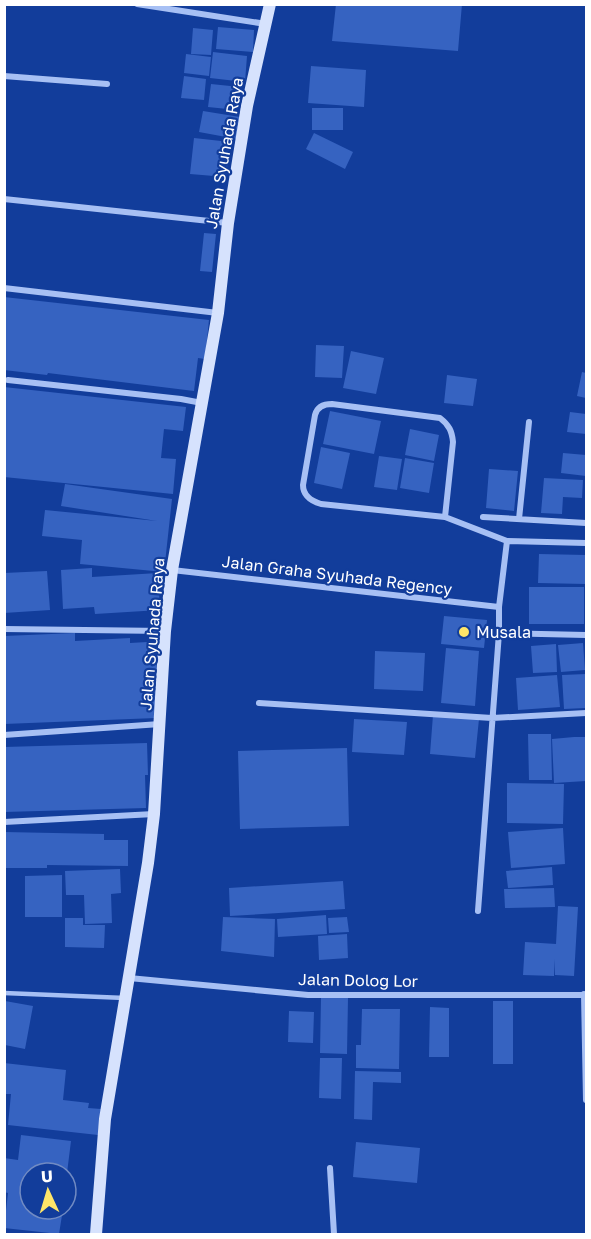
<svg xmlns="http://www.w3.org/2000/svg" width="591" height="1239" font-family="'Golos Text',sans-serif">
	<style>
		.building { fill: #3663c1 }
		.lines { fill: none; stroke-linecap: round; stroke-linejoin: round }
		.lane { stroke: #a7c0f4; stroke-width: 4.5 }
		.street { stroke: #a7c0f4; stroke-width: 6 }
		.secondary { stroke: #d6e2fd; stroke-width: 12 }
		.poi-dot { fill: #ffe669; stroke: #123d9b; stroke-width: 2 }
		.labels { text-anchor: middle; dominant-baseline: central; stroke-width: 4.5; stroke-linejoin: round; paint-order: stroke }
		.street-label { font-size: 16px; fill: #fff; stroke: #123d9b }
		.poi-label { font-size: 16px; fill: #fff; stroke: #123d9b; text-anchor: start }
	</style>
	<rect width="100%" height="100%" fill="#123d9b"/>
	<path class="building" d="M336,4H462L458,51L332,41Z
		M218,27L254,30L253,52L216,49Z
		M193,28L213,30L211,55L191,54Z
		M213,52L247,56L245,82L210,78Z
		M186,54L211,57L209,76L184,73Z
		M311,66L366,70L364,107L308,103Z
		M184,76L206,79L204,100L181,98Z
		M211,84L240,87L237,110L208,107Z
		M312,108H343V130H312Z
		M203,111L240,117L237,139L199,132Z
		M314,133L353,152L345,169L306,149Z
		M194,138L230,142L226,177L190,174Z
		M204,233L216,234L212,272L200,271Z
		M4,297L209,320L205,359L198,358L194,391L48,373L47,375L4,370Z
		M316,345L344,346L342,378L315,377Z
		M351,351L384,358L376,394L343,388Z
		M582,372L586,373V398L577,396Z
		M447,375L477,379L473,406L444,403Z
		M4,387L186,407L183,431L164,429L161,458L176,459L173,494L4,477Z
		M330,411L381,421L374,454L323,444Z
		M570,412L586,414V434L567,432Z
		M410,429L439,435L434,461L405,455Z
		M321,447L350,453L342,489L314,483Z
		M563,453L586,455V476L561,473Z
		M379,456L402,459L397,490L374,487Z
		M405,458L434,463L429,493L400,488Z
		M489,469L518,471L514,511L486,508Z
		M544,478L583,480L582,498L563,497L562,514L541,513Z
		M65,484L172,499L164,572L80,564L82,540L42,536L45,510L157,521L61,506Z
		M539,554L586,555V584L538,583Z
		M92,568V577L158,573L160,610L95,614L94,607L63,609L61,570Z
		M47,571L50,610L4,613V573Z
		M529,587H584V624H529Z
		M444,616L487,620L484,648L441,644Z
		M75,633V641L130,638V643L147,642L148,656H156L157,673L154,672L156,718L4,724V636Z
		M583,643L585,670L561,672L558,645Z
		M556,644L557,672L533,673L531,646Z
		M446,648L479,651L475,706L441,703Z
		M375,651L425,653L423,691L374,689Z
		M586,674V708L564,709L562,675Z
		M557,675L560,707L518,710L516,678Z
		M433,715L479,719L475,758L430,754Z
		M354,719L407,722L404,755L352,752Z
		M528,734H551L552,780H529Z
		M574,737H586V781L554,783L552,739Z
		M147,743L148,775H145L146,808L4,812V747Z
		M347,748L349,826L240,829L238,751Z
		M507,783L564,784L563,824L507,823Z
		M563,828L565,864L511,868L508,832Z
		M4,832L104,834V840H128V866L47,865V868H4Z
		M552,867L553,885L508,888L506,871Z
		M120,869L121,893L111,894L112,923L85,924L84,895H66L65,871Z
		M62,875V917H25V876Z
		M343,881L345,909L230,916L229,888Z
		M554,888L555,907L505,908L504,889Z
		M558,906L578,907L574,976L555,975V959L554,976L523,975L525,942L556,944Z
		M326,915L327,934L278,937L277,919Z
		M223,917L275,919L274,957L221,951Z
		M347,917L349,932L329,933L328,918Z
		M65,918H83V925H105L104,948L65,947Z
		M347,934L348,958L319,960L318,936Z
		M321,997L348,998L347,1054L320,1053Z
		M5,1001L33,1006L25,1049L5,1045Z
		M493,1001H513V1064H493Z
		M430,1007L449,1008V1057H429Z
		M362,1009H400L399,1069L356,1068V1045H361Z
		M289,1011L314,1012L313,1043L288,1042Z
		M320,1058H342L341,1099L319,1098Z
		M4,1063L66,1070L63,1100L89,1103L88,1108L101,1109L98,1135L8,1125L11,1094H4Z
		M355,1071L401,1072V1083L373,1082L372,1120L354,1119Z
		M21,1135L71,1141L67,1173H30V1209H63L59,1234L4,1228L8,1193L4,1192V1158L18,1160Z
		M356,1142L420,1148L417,1183L353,1177Z"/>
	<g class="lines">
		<path class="lane" d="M4,993L125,998"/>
		<path class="street" d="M137,4L266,24
			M4,76L107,84
			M4,199L228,223
			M4,288L218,313
			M8,380L181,399L202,403
			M445,517L453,442C452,431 449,425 440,418L332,404C323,404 317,407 315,415L303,485C303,496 311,501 321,504L445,517L507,541L499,607V633L478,911
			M483,517L586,523
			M519,519L529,422
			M507,541L586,543
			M172,570L499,607
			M4,629L165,631
			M499,633L586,635
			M259,703L492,718L586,713
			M4,735L160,724
			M4,822L154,814
			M129,978L308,995H586
			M584,994L586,1100
			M330,1168L334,1234"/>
		<path class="secondary" d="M96,1234L105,1119L148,863L154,814L165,631L172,570L218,313L228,223L247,106L270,4"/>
	</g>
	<circle class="poi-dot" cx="464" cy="632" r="6"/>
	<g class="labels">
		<g class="street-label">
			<text transform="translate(224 153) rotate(-80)">Jalan Syuhada Raya</text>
			<text transform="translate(337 575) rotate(7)">Jalan Graha Syuhada Regency</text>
			<text transform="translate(152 634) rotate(-85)">Jalan Syuhada Raya</text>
			<text transform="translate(358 980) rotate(1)">Jalan Dolog Lor</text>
		</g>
		<g class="poi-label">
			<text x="476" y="632">Musala</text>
		</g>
	</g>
	<rect width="591" height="1239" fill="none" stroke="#ffffff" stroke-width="12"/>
	<g transform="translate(48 1191) rotate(356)"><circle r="28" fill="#123d9b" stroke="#718bc3" stroke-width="1.5"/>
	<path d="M0-4.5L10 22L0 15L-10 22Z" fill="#ffe669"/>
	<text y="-9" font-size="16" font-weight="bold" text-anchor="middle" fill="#ffffff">U</text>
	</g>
</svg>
